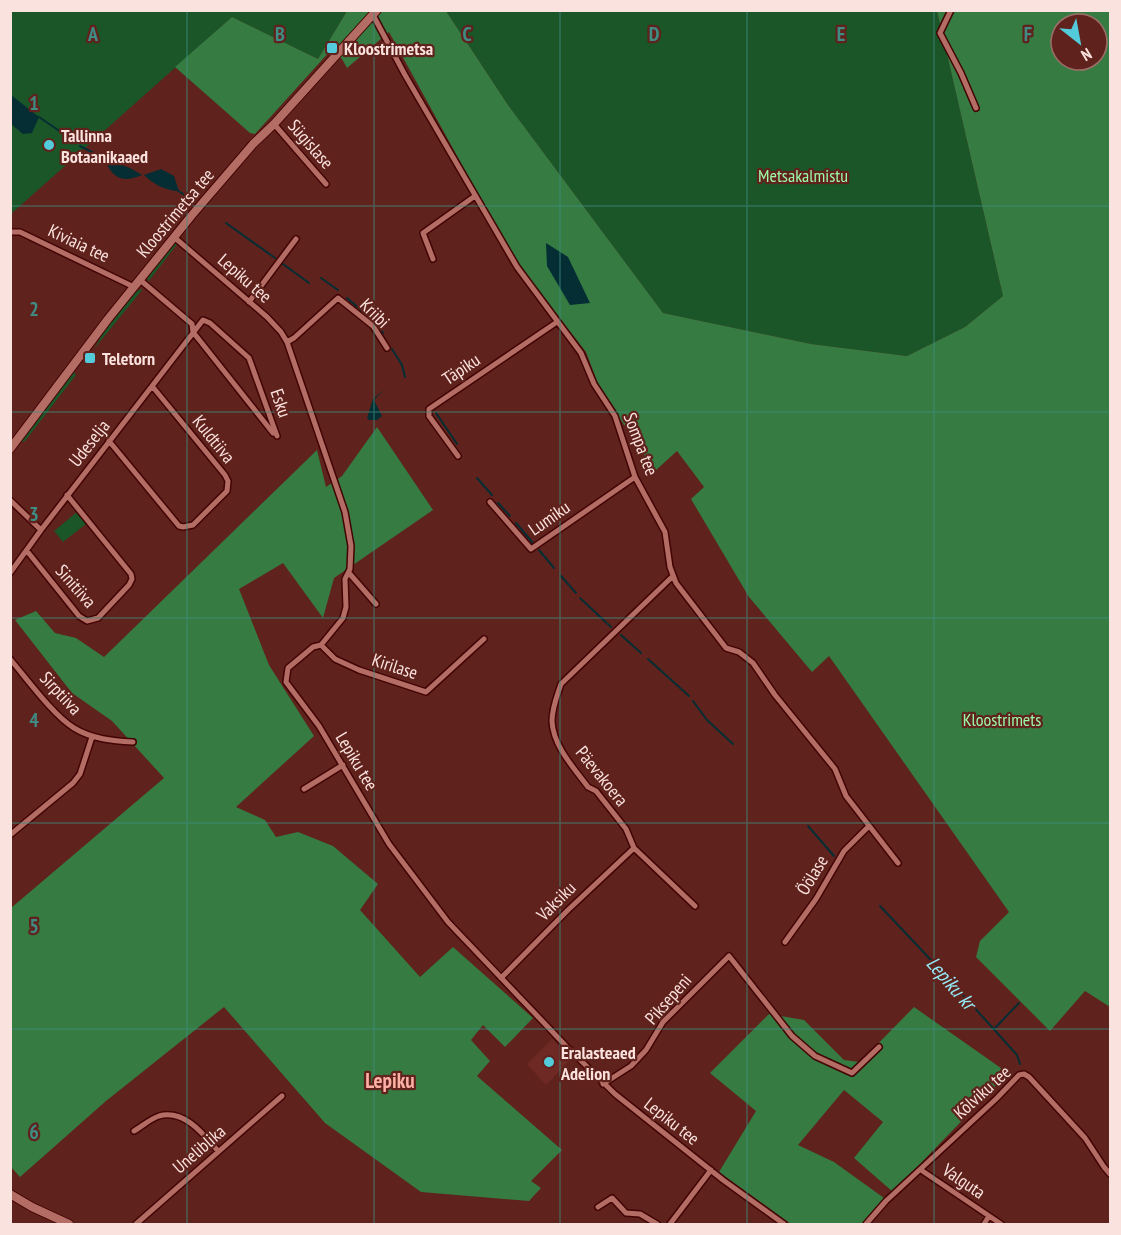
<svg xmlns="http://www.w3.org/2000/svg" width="1121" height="1235" font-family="'PT Sans Narrow',sans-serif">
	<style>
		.built { fill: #6f2924 }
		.green { fill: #1a5627 }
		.forest { fill: #357b42; fill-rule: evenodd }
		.water { fill: #042e34 }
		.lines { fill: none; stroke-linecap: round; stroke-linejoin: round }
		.stream { stroke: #042e34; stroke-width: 2 }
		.minor-casing { stroke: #420404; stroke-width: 8 }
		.secondary-casing { stroke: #420404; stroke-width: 10 }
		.minor { stroke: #b46d64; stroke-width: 5 }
		.secondary { stroke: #b46d64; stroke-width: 8 }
		.grid { fill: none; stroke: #3e8c84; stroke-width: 1.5; stroke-opacity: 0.55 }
		.poi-dot { fill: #53cbdb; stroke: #60221c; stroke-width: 2 }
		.labels { text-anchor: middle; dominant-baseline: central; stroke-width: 4.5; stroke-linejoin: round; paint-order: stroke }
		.poi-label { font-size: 18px; font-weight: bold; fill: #fae2de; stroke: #60221c; text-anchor: start }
		.street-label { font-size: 18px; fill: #fae2de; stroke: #60221c }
		.park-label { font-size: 18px; fill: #9bf9a8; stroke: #60221c }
		.water-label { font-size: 20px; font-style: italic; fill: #93eaf6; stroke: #60221c }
		.quarter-label { font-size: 21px; font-weight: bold; fill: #fcafa5; stroke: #60221c }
		.grid-label { font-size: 20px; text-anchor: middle; font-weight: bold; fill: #3e8c84; stroke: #60221c; stroke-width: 4.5; stroke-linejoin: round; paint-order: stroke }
	</style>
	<rect width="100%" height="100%" fill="#60221c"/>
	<path class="built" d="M552,1039L571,1059L546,1085L527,1064Z"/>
	<path class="green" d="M11,11H347L318,59L232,17L11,214Z
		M446,11H937L1003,296L965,327L907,356L811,344L663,313L508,105Z
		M176,242L178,243L148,282L147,276Z
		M141,289L142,290L94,349L106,328L134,292Z
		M74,372L76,375L25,441L22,442V439Z
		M77,512L86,524L63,542L54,531Z"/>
	<path class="forest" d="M347,11H446L508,105L663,313L811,344L907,356L965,327L1003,296L937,11H1110V1007L1085,991L1050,1031L976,957L980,941L1009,912L829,656L812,672L749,597L691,499L704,487L677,451L655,471L600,389L586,352L529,279L501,236L389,32L347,68L342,59L331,50L255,134L250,133L175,67L232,17L318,59ZM1061,24H1097V60H1061Z
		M377,427L433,510L334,578L323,618L283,563L239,589L269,665L314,736L236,807L265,820L276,837L298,832L333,846L378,884L360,910L420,977L453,947L533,1018L505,1047L483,1025L471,1040L490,1061L477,1076L562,1150L531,1181L541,1188L529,1201L421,1192L325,1123L224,1007L106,1101L20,1177L11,1167V908L164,778L112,721L72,693L15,620L36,611L55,633L76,638L104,657L317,450L326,487L342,476Z
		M914,1007L1008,1073L893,1192L854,1158L883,1122L844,1090L798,1145L834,1162L884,1198L862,1224H791L719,1172L756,1111L710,1073L769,1014L804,1020L844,1060L860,1062Z"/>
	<path class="water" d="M11,95L39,117L32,133L23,134L11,124Z
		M104,158L130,168L142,175C120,184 112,177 104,158Z
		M161,169L174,176L179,191C166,191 153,184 144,175Z
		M546,243L568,257L590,303L570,305L547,266Z
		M384,390L374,400L382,416L377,420H369L367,418L373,399Z"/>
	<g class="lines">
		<path class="stream" d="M39,117L74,141
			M80,146L105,159
			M177,190L195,202
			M226,223L275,258
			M283,264L309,283
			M321,278L338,290
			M347,298L375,322L383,333
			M392,349L402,365L405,377
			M436,413L457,444
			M477,478L492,495
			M498,503L510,516
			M516,523L533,543
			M539,550L554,568
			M561,576L576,593
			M580,598L611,627
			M621,635L641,653
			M648,659L689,696
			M693,701L707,720L733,744
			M808,826L834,856
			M880,906L946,976L1017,1055L1020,1064
			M994,1029L1019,1003"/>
		<defs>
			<path id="minor" d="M951,10L940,33L961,73L976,108
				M373,15L405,75L517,267L581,353L594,384L615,416L635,477L665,532L670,567L676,583L726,648L739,652L753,663L775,695L835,769L846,796L898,863
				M274,124L326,184
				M10,232H20L134,287
				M174,237L267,317L281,332L287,342L345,512L351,546L350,569L345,579L346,607L343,618L321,645L313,647L288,668L286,682L319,726L389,844L448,922L565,1045L615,1094L723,1180L784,1224
				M433,259L423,233L475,196
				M139,279L192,324L193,332L273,433
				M249,302L296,239
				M287,342L294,338L338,298L373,326L387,348
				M109,441L179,526L183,527L193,525L227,491L228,481L225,475L152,386
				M458,456L429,416V409L557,322
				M10,500L41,530
				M490,502L531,549L635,477
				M27,551L79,616L87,621L98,618L129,585L132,579L131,574L67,495
				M10,573L41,530L203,320L210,323L249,358L277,436
				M349,573L376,604
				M673,576L561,684C557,696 552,708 552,721C553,746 574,768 588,787L596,791L626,829L634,848L695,906
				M321,645L335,659L359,670L426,692L484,639
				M10,659C27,679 53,715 74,728C92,739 113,741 133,742
				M304,789L343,765
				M10,835L73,783L80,774L92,737
				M785,942L816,899L844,851L869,826
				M501,978L568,910L634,848
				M603,1084L631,1066L646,1050L663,1022L729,956L792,1036L815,1056L852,1073L879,1047
				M134,1131C141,1127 150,1119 159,1116C185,1109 204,1135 218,1151
				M921,1170L1001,1224
				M598,1207L612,1198L626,1213L640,1214L657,1224
				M136,1224L282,1096
				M670,1224L711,1170
				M866,1224L886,1201L996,1099L1019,1075L1024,1074L1029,1077L1085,1138L1104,1167L1110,1174
				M984,1224L989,1216"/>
			<path id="secondary" d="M10,449L108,319L192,215L253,144L274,124L377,10
				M10,1194L32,1207L69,1224"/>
		</defs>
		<use href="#minor" class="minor-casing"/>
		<use href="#secondary" class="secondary-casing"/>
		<use href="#minor" class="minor"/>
		<use href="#secondary" class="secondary"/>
	</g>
	<path class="grid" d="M187,10V1224M374,10V1224M560,10V1224M747,10V1224M934,10V1224M10,206H1110M10,412H1110M10,618H1110M10,823H1110M10,1029H1110"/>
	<g class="poi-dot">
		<rect x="326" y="42" width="12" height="12" rx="3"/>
		<circle cx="49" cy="145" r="6"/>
		<rect x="84" y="352" width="12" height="12" rx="3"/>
		<circle cx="549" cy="1062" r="6"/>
	</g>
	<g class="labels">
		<g class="poi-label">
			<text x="344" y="48">Kloostrimetsa</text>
			<text x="61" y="135">Tallinna<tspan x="61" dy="21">Botaanikaaed</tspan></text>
			<text x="102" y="358">Teletorn</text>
			<text x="561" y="1052">Eralasteaed<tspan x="561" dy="21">Adelion</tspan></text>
		</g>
		<g class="street-label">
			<text transform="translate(311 144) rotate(49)">Sügislase</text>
			<text transform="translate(175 213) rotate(-50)">Kloostrimetsa tee</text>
			<text transform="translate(79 243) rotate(25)">Kiviaia tee</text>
			<text transform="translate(245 278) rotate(41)">Lepiku tee</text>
			<text transform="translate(375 313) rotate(45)">Kriibi</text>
			<text transform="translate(461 369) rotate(-34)">Täpiku</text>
			<text transform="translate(281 403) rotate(71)">Esku</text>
			<text transform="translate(214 439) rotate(51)">Kuldtiiva</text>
			<text transform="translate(89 443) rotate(-52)">Udeselja</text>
			<text transform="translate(641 444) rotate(69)">Sompa tee</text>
			<text transform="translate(549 518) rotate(-35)">Lumiku</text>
			<text transform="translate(76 586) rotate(49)">Sinitiiva</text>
			<text transform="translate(395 666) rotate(18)">Kirilase</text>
			<text transform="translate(61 693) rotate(47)">Sirptiiva</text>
			<text transform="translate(357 761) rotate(59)">Lepiku tee</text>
			<text transform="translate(602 776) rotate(51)">Päevakoera</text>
			<text transform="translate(812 875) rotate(-59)">Öölase</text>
			<text transform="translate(556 901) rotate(-45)">Vaksiku</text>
			<text transform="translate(668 999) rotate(-49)">Piksepeni</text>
			<text transform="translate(982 1092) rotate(-42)">Kõlviku tee</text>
			<text transform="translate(672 1121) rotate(38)">Lepiku tee</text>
			<text transform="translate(199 1149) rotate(-41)">Uneliblika</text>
			<text transform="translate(964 1181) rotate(34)">Valguta</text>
		</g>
		<g class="park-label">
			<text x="803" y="175">Metsakalmistu</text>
			<text x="1002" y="719">Kloostrimets</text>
		</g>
		<g class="water-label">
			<text transform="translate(951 983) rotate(49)">Lepiku kr</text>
		</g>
		<g class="quarter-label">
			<text x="390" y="1080">Lepiku</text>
		</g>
	</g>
	<g class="grid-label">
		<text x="93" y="41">A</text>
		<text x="280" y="41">B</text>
		<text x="467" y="41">C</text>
		<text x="654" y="41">D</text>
		<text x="841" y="41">E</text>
		<text x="1028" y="41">F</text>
		<text x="34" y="110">1</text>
		<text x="34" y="316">2</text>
		<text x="34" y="521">3</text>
		<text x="34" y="727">4</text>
		<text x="34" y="933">5</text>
		<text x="34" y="1139">6</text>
	</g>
	<rect width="1121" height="1235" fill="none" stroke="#fae2de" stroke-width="24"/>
	<g transform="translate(1079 42) rotate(149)"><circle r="28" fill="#60221c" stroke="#9e6f6a" stroke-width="1.5"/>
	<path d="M0-4.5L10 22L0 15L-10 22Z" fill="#53cbdb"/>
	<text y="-9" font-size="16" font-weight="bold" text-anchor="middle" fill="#fae2de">N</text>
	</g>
</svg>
